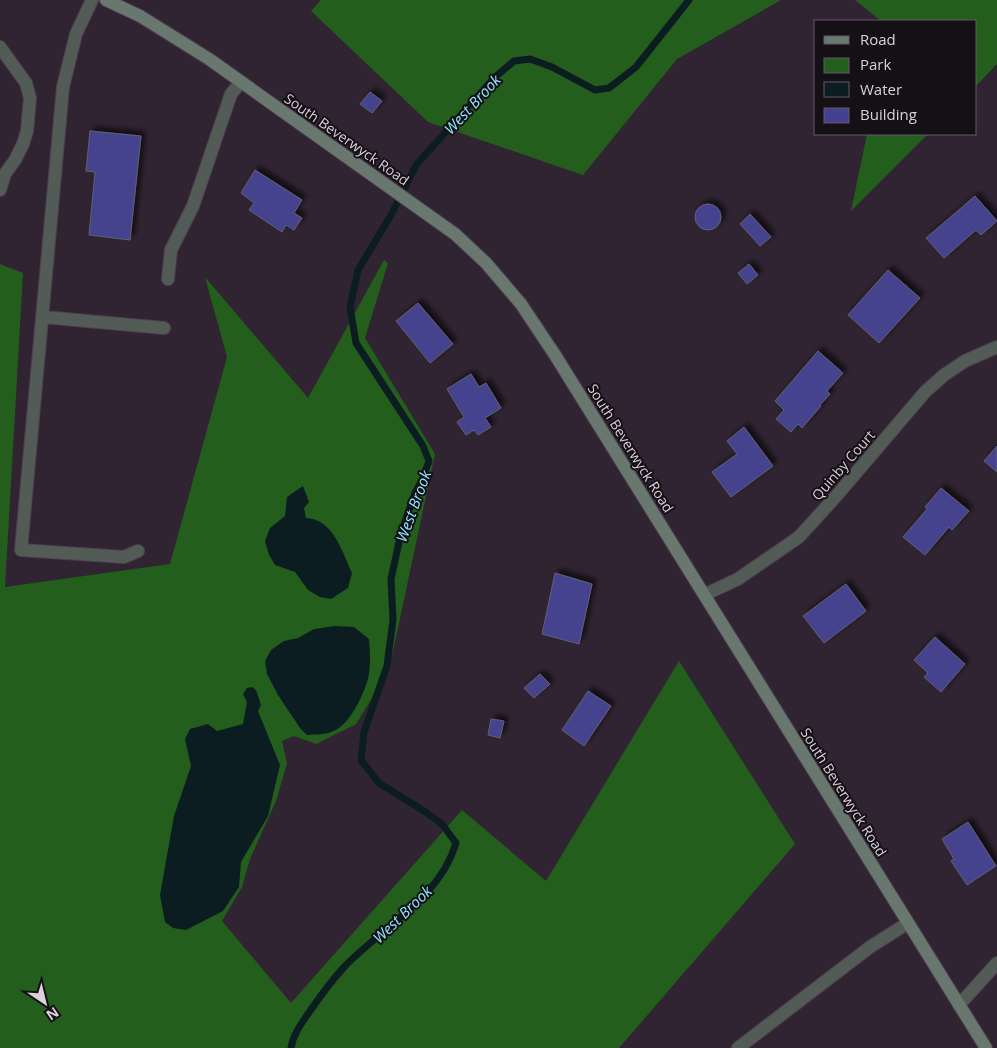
<svg xmlns="http://www.w3.org/2000/svg" width="997" height="1048" font-family="'Open Sans',sans-serif">
	<style>
		.green { fill: #235e1c }
		.water { fill: #0c1d21 }
		.lines { fill: none; stroke-linecap: round; stroke-linejoin: round }
		.stream { stroke: #0c1d21; stroke-width: 7 }
		.building { fill: #44428e; stroke: #606276; filter: url(#shadow) }
		.service-casing { stroke: #4c404d; stroke-width: 14 }
		.minor-casing { stroke: #4c404d; stroke-width: 14 }
		.secondary-casing { stroke: #4c404d; stroke-width: 14 }
		.service { stroke: #525b56; stroke-width: 12 }
		.minor { stroke: #525b56; stroke-width: 12 }
		.secondary { stroke: #69786f; stroke-width: 12 }
		.labels { text-anchor: middle; dominant-baseline: central; stroke-width: 4; stroke-linejoin: round; paint-order: stroke }
		.street-label { font-size: 14px; fill: #dbd1db; stroke: #150f16 }
		.water-label { font-size: 15px; font-style: italic; fill: #90ebff; stroke: #150f16 }
	</style>
	<defs>
		<filter id="shadow"><feDropShadow dx="4.5" dy="-4.5" stdDeviation="2.5" flood-color="#0009"/></filter>
	</defs>
	<rect width="100%" height="100%" fill="#312432"/>
	<path class="green" d="M321,0H781L677,59L583,175L428,122L311,11Z
		M855,0H997V64L976,86V21H881Z
		M867,134H928L851,211Z
		M384,260L388,263L365,338L435,454L389,670L356,724L316,744L294,736L282,741L287,763L276,801L250,859L242,887L222,921L291,1003L462,810L546,881L679,661L795,844L619,1048H0V264L23,273L5,587L170,564L227,357L205,277L308,398Z"/>
	<path class="water" d="M303,486L309,502L304,508L306,518C333,519 342,551 352,573L348,588L331,599L320,597L308,590L295,572L275,565L269,555L265,541L270,528L285,516L287,497Z
		M335,626L354,627L369,639C370,652 371,666 368,679C363,696 349,727 331,732C324,735 315,734 307,735L300,728L278,695L267,674L265,661L271,650L284,641L298,638L314,629Z
		M252,687L256,690L261,705L258,711L280,765L268,816L241,862L239,887L223,911L186,930L173,928L165,922L160,895L174,816L191,766L185,739L190,729L208,724L217,731L243,724L247,702L243,694L247,688Z"/>
	<g class="lines">
		<path class="stream" d="M291,1048C293,1034 302,1023 310,1011C321,995 332,980 345,966C383,927 440,898 456,843L442,824L424,811L379,783L361,760L364,732L387,666L393,620L391,579L401,533L415,493L422,480L429,461L423,446L356,343L350,307L358,270L391,215L416,165L494,78L514,61L530,59L552,67L595,90L609,88L636,67L689,0"/>
	</g>
	<path class="building" d="M370,92L382,101L372,113L360,104Z
		M90,131L141,136L130,240L89,235L95,172L86,171Z
		M255,170L302,200L294,213L302,218L294,230L286,225L282,232L249,210L254,203L241,193Z
		M975,196L997,221L981,235L976,230L944,258L926,238Z
		M695 217a13 13 0 1 1 26 0a13 13 0 1 1-26 0Z
		M750,214L771,237L760,246L740,224Z
		M749,264L758,275L747,284L738,273Z
		M888,270L920,298L879,343L848,315Z
		M418,303L453,344L430,363L396,321Z
		M818,351L843,373L827,391L830,394L820,405L821,406L802,428L798,424L791,432L776,419L784,410L775,401Z
		M471,374L479,387L486,383L501,408L485,418L491,427L478,435L474,430L466,435L457,422L464,417L447,389Z
		M744,427L773,466L731,497L712,472L737,454L727,441Z
		M997,446V472L984,461Z
		M941,488L969,511L952,530L949,527L925,555L903,537L927,509L925,507Z
		M555,573L592,584L579,644L542,634Z
		M846,584L866,611L824,643L803,616Z
		M935,637L965,664L941,692L924,677L928,673L914,660Z
		M540,674L550,684L534,698L524,688Z
		M588,691L611,706L584,746L562,730Z
		M491,719L504,721L500,738L488,735Z
		M968,822L996,866L967,885L951,861L954,859L942,839Z"/>
	<g class="lines">
		<defs>
			<path id="service" d="M92,0L76,34L63,87L21,550L124,557L138,551
				M0,47L26,83L30,98L27,131L23,144L15,160L5,174L0,190
				M168,279L171,250L193,206L231,94L241,82
				M43,317L164,328
				M738,1048L870,947L908,923"/>
			<path id="minor" d="M704,595L738,579L799,537L838,494L925,392L944,375L965,361L997,347
				M959,1005L997,963"/>
			<path id="secondary" d="M106,0L140,16L209,59L455,234L486,263L521,304L555,355L986,1048"/>
		</defs>
		<use href="#service" class="service-casing"/>
		<use href="#minor" class="minor-casing"/>
		<use href="#secondary" class="secondary-casing"/>
		<use href="#service" class="service"/>
		<use href="#minor" class="minor"/>
		<use href="#secondary" class="secondary"/>
	</g>
	<g class="labels">
		<g class="street-label">
			<text transform="translate(347 139) rotate(35)">South Beverwyck Road</text>
			<text transform="translate(631 448) rotate(58)">South Beverwyck Road</text>
			<text transform="translate(843 465) rotate(-49)">Quinby Court</text>
			<text transform="translate(844 792) rotate(58)">South Beverwyck Road</text>
		</g>
		<g class="water-label">
			<text transform="translate(472 104) rotate(-47)">West Brook</text>
			<text transform="translate(413 506) rotate(-70)">West Brook</text>
			<text transform="translate(402 914) rotate(-44)">West Brook</text>
		</g>
	</g>
	<rect x="814" y="20" width="162" height="115" fill="#150f16" stroke="#645d65"/>
	<rect x="824" y="36" width="25" height="8" fill="#69786f" stroke="#645d65"/>
	<text x="860" y="45" font-size="15" fill="#dbd1db">Road</text>
	<rect x="824" y="58" width="25" height="15" fill="#235e1c" stroke="#645d65"/>
	<text x="860" y="70" font-size="15" fill="#dbd1db">Park</text>
	<rect x="824" y="82" width="25" height="15" fill="#0c1d21" stroke="#645d65"/>
	<text x="860" y="95" font-size="15" fill="#dbd1db">Water</text>
	<rect x="824" y="108" width="25" height="15" fill="#44428e" stroke="#645d65"/>
	<text x="860" y="120" font-size="15" fill="#dbd1db">Building</text>
	<g transform="translate(45 1003) rotate(145)" stroke="#150f16" stroke-width="4" paint-order="stroke">
	<path d="M0-4L9 19L0 12L-9 19Z" fill="#dbd1db"/>
	<text y="-8" font-size="14" font-weight="bold" text-anchor="middle" fill="#dbd1db">N</text>
	</g>
</svg>
